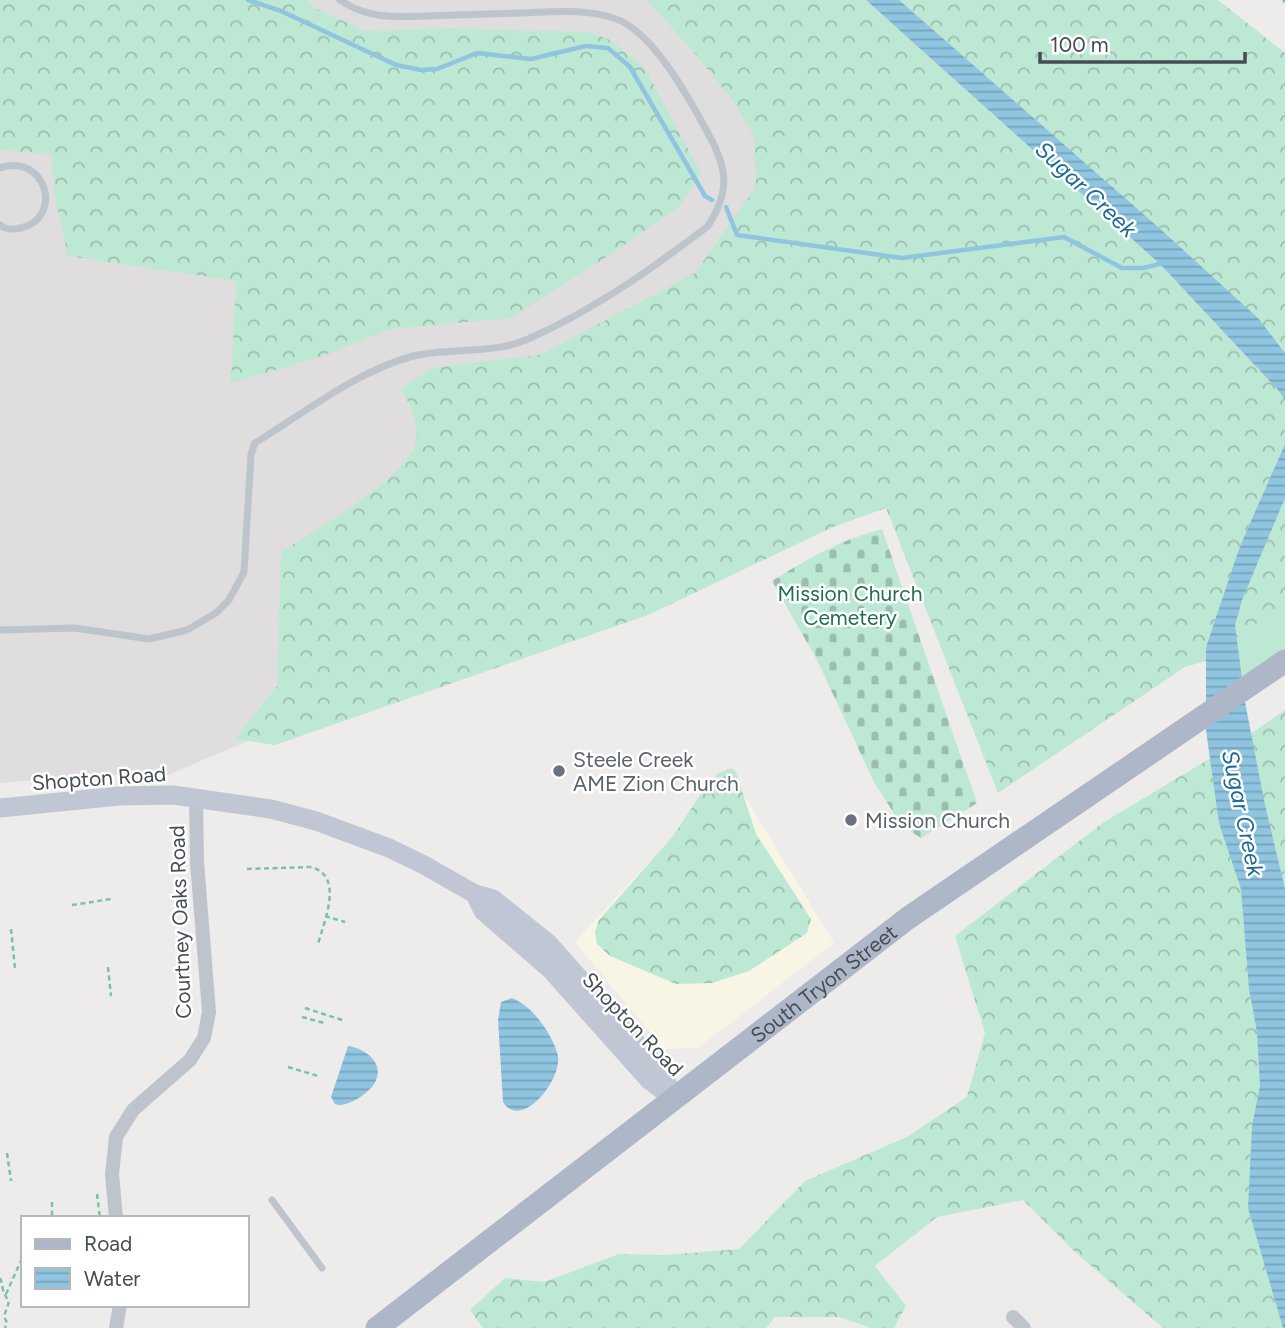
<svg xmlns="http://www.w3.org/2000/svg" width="1285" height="1328" font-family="Figtree,sans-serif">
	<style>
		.commercial { fill: #f9f5e5 }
		.education { fill: #dfdddd }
		.grass { fill: #bde8d4 }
		.forest { fill: url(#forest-crowns) }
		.cemetery { fill: url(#cemetery-stones) }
		.water { fill: url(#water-rules) }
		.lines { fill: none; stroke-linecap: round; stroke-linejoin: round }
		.stream { stroke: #8fc5e0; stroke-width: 4.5 }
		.path { stroke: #79c2a8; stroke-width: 2.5; stroke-dasharray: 5 3.5; stroke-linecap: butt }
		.lane { stroke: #bec4cc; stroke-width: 7 }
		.street { stroke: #bec4cc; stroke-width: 14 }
		.secondary { stroke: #c0c6d3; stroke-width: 19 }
		.primary { stroke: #aeb7c8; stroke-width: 23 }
		.worship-dot { fill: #6b7280; stroke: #fff; stroke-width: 2.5 }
		.labels { text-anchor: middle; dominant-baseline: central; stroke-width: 5; stroke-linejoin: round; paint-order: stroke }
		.park-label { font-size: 21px; fill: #206e52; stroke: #fff }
		.worship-label { font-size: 21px; fill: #5b616d; stroke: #fff; text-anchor: start }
		.street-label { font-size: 21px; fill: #464c56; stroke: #fff }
		.water-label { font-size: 23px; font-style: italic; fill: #1b6b94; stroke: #fff }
	</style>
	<defs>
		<pattern id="forest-crowns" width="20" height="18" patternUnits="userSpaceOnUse" patternTransform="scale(1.75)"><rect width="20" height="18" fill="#bde8d4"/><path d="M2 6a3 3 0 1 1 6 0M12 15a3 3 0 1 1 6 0" fill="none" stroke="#9bbeaf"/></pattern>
		<pattern id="cemetery-stones" width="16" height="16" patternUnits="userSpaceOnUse" patternTransform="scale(1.75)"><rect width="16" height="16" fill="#bde8d4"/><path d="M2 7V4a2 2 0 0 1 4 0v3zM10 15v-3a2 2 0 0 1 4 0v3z" fill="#9bbeaf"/></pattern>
		<pattern id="water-rules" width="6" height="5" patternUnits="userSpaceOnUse" patternTransform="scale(1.75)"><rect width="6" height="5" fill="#8fc5e0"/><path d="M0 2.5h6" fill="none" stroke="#77a2b8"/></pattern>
	</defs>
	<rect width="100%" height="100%" fill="#eeeceb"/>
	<path class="commercial" d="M731,774L834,943L698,1048L664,1049L575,942Z"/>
	<path class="education" d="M0,0H875L1165,263L1285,384V407L973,430L168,775H95L0,783Z"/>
	<path class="grass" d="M1285,473V661L1230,699L1229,622Z"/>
	<path class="forest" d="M0,0H308L313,7L365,31L449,28L589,32L610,40L644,67L701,173L680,206L617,250L511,318L391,329L322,356L231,383L236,281L68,256L55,197L51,154L0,150Z
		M647,0H866L1160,264L1279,391L1285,400V444L1240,546L1206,647V661L1185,667L998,793L886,508L833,527L648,615L275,745L235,739L277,686L281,552C313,532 405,479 415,445C421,427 410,403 401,389L432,368L540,355L695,273L756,187L754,136L734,102L692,50Z
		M880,0H1218L1285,53V384L1258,348Z
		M1285,473V602L1227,645L1229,622Z
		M1285,710V1328H1163L1074,1251L1023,1200L937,1217L875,1266L906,1306L894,1328H871L839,1317H775L766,1328H483L470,1310L505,1278L544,1282L619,1254L665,1255L739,1249L805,1181L907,1137L967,1097L985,1033L955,936L1104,822L1249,735Z
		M731,768L736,772L756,834L811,919L807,933L749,971L712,983L676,984L610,956L597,944L595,932L599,920L673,836L706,786L717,774Z"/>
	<path class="cemetery" d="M882,529L977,803L921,838L902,826L874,782L817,660L772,581C807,559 842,539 882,529Z"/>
	<path class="water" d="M866,0H899L1158,227L1258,318L1285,353V400L1279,391L1160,264Z
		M1285,444V498L1242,600L1235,625L1245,702L1265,805L1285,889V1328H1283L1248,1208L1252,1126L1260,1086L1257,1032L1249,989L1241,889L1219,823L1206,730V647L1240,546Z
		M512,998C528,1005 538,1017 547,1031C551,1038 556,1047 558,1056C562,1080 521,1131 503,1102L498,1020L501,1002Z
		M348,1046C364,1048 384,1062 376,1080C372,1092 346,1109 335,1104L331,1097Z"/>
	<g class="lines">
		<path class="stream" d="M248,0L281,11L396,65L421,70L437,69L477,53L531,59L586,46L608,48L630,67L705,196L712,200
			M726,207L737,235L902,258L1064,237L1122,268H1143L1164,263"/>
		<path class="path" d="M1283,0L1285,2
			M247,869L310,867C345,874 324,922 318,944
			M72,905L111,899
			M325,916L345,922
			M11,929L15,969
			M108,967L111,996
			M305,1008L345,1021
			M302,1017L324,1023
			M288,1067L318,1076
			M7,1153L11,1181
			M97,1194L100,1218
			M52,1202V1218
			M0,1278C2,1282 2,1286 3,1290C8,1305 12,1295 4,1316L7,1323L5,1328
			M6,1294L23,1256"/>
		<path class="lane" d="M0,168C45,152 65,217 21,228C13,230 7,230 0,225
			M0,630L75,628L149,639L187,630L216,613L229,600L244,572L251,454L255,443C304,413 357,371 413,356C450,347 492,355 528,339C592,311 652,269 708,226C734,185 725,164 703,124C686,93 651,31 616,19C587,8 552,12 521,13C490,14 458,15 426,16C394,17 367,19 340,0
			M272,1200L322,1268"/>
		<path class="street" d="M116,1218L112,1174L116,1137L133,1110L190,1060L204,1038L209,1012L197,862L196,798
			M1013,1317L1024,1328
			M116,1328L120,1305"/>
		<path class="secondary" d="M0,808L119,796L173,795L271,809L316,821L389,848L424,865L475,894L493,899L549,944L662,1072L674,1099
			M475,894L483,911L550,969L649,1080L670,1096"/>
		<path class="primary" id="s1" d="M377,1328L908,918L1285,661"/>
	</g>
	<g class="worship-dot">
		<circle cx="559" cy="771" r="7"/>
		<circle cx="851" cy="820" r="7"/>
	</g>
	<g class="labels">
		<g class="park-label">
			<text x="850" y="593">Mission Church<tspan x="850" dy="24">Cemetery</tspan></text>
		</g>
		<g class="worship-label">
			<text x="573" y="759">Steele Creek<tspan x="573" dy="24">AME Zion Church</tspan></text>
			<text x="865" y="820">Mission Church</text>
		</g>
		<g class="street-label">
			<text transform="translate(99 778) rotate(-4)">Shopton Road</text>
			<text transform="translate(180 922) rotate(-92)">Courtney Oaks Road</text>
			<text stroke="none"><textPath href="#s1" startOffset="564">South Tryon Street</textPath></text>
			<text transform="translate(633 1024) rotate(46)">Shopton Road</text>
		</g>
		<g class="water-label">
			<text transform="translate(1086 189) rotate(43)">Sugar Creek</text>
			<text transform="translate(1243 813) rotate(78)">Sugar Creek</text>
		</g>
	</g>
	<rect x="21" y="1216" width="228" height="91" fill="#ffffff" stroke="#b5b7bb" stroke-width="2"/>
	<rect x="35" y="1239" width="35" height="10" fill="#aeb7c8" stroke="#b5b7bb" stroke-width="2"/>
	<text x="84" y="1251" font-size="21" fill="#464c56">Road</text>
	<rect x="35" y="1268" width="35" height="21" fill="url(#water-rules)" stroke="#b5b7bb" stroke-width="2"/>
	<text x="84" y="1286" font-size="21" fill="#464c56">Water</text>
	<path d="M1040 52v10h205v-10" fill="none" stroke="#464c56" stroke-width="3.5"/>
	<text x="1050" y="52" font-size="21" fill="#464c56" stroke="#ffffff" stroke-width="5" paint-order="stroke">100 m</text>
</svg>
